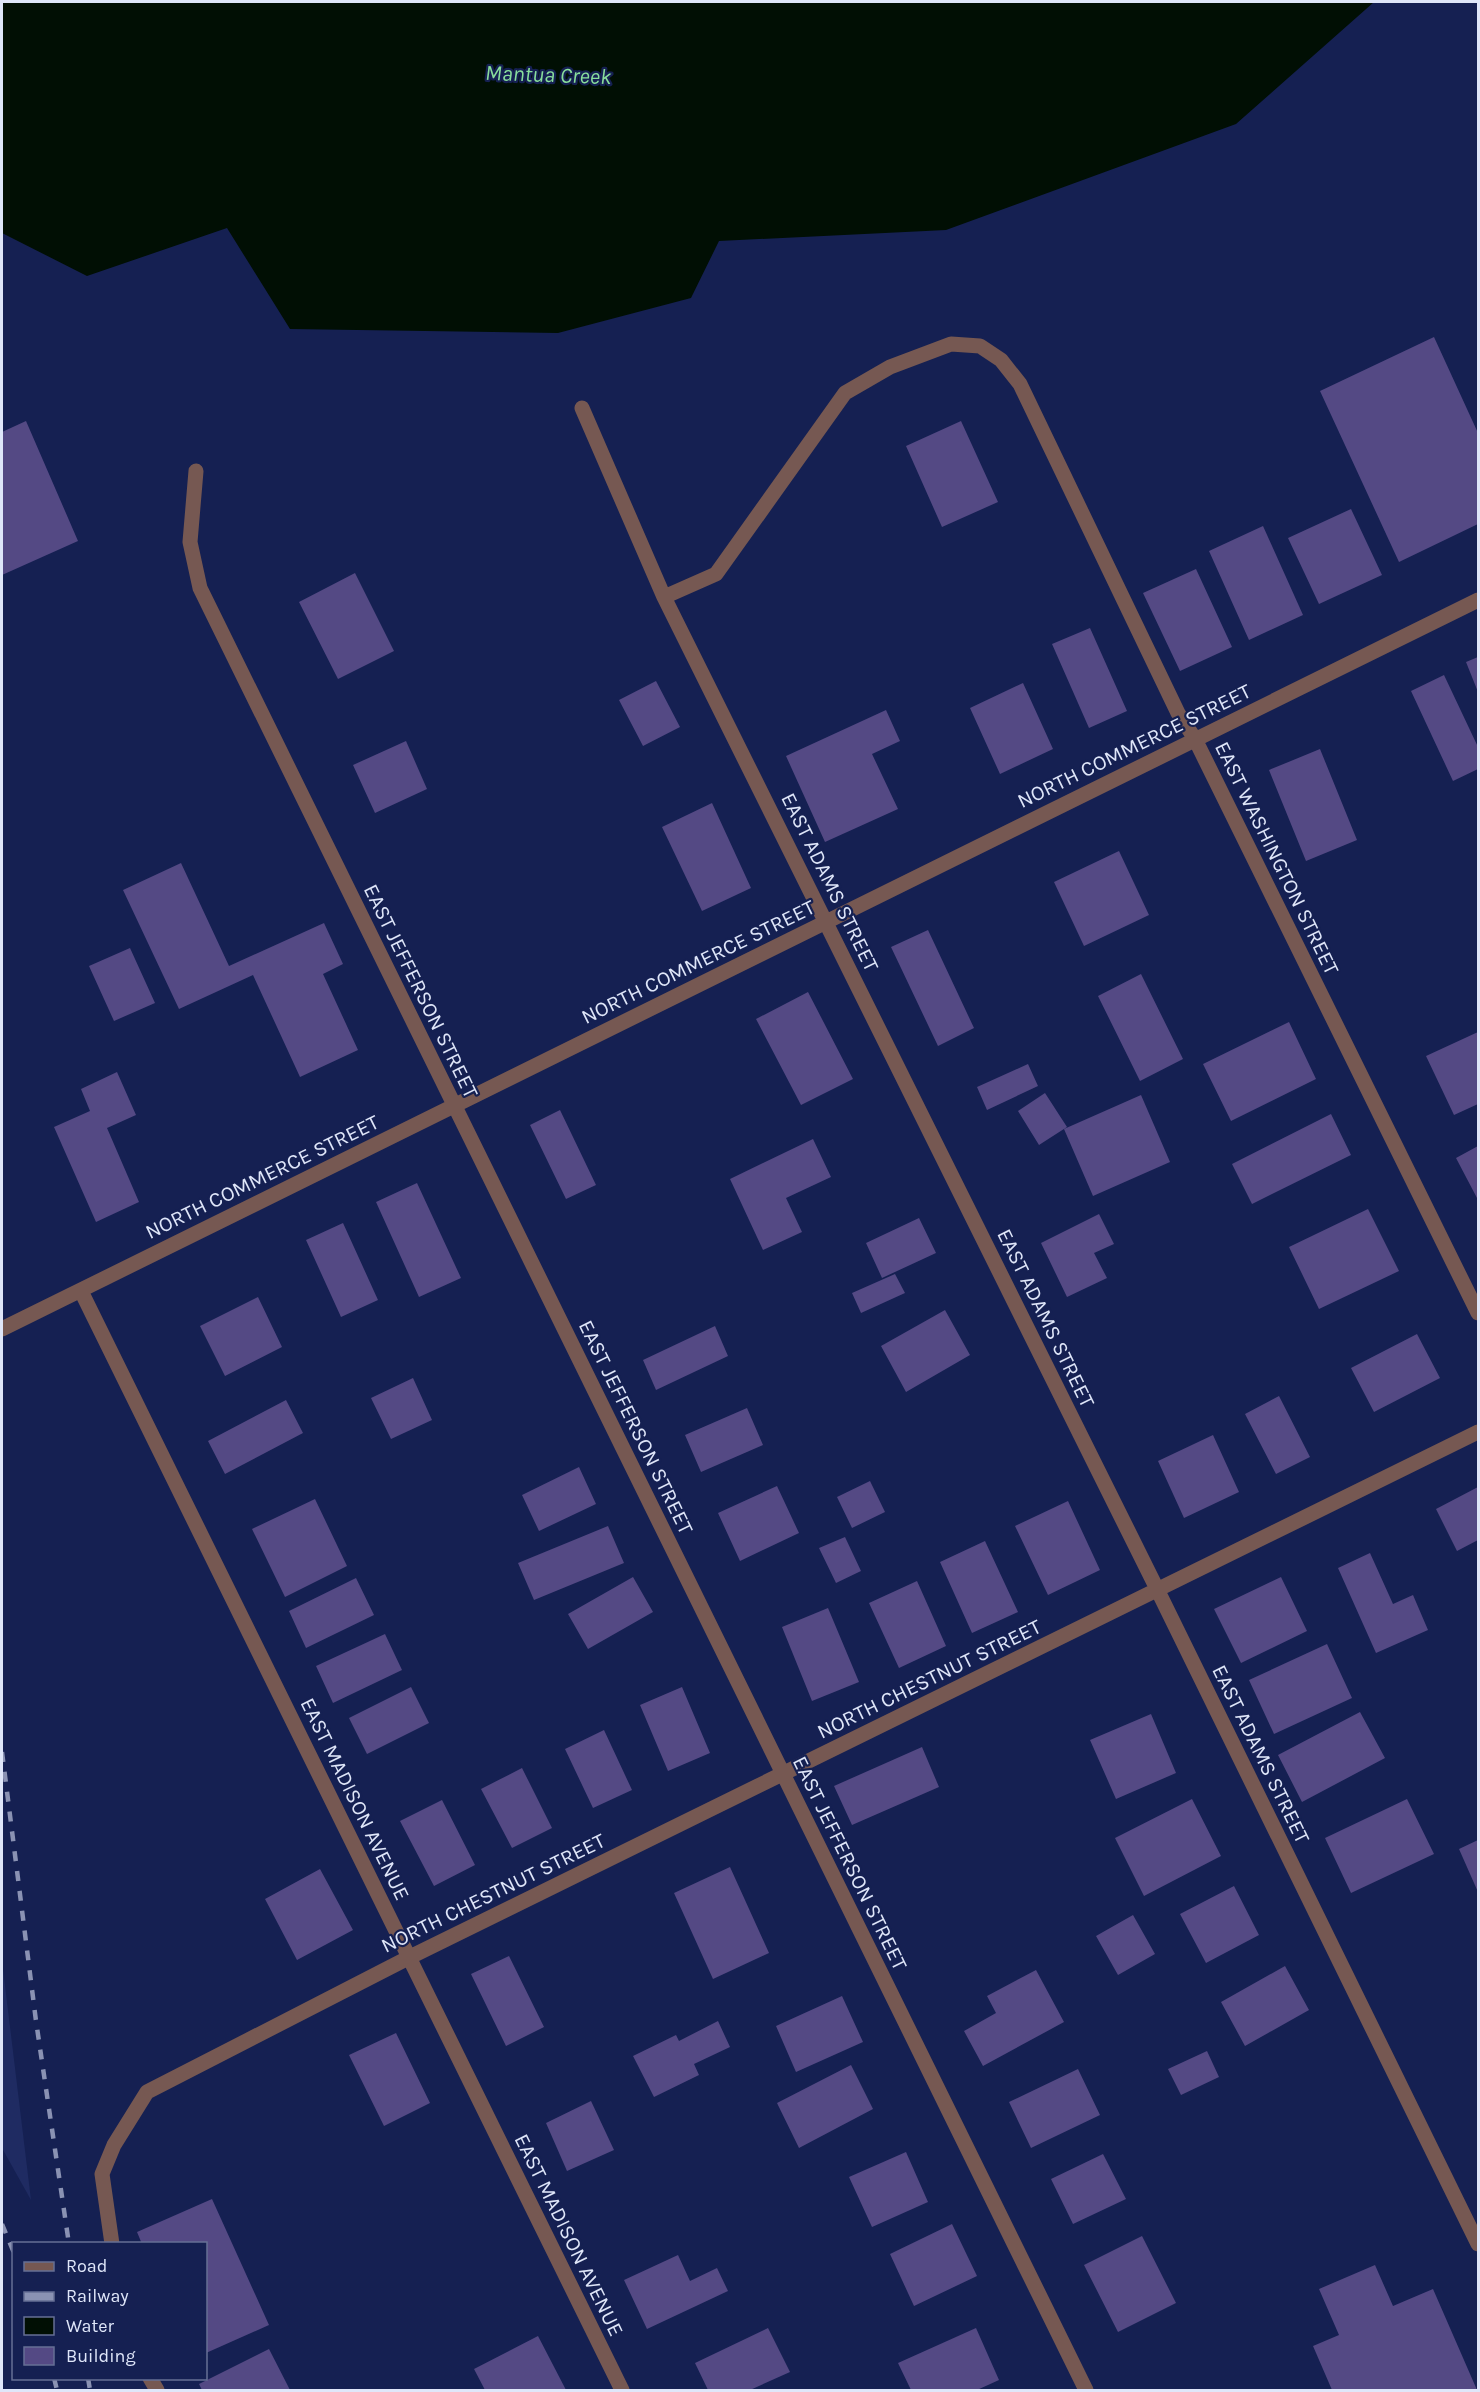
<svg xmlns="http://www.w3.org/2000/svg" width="1480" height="2392" font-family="Karla,sans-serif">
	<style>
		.built { fill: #1f2b62 }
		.water { fill: #010f04 }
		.building { fill: #544984 }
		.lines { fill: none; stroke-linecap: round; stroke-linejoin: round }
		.minor { stroke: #765852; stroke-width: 15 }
		.rail { stroke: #8a92b3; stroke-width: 4.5; stroke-dasharray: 10 10; stroke-linecap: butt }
		.labels { text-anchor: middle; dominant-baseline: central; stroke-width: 4.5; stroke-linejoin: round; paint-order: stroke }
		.street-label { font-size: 21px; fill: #dfe6f9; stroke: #152052 }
		.water-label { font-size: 22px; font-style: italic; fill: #89de9c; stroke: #152052 }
	</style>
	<rect width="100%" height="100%" fill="#152052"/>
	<path class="built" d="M2,1961L31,2200L2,2148Z"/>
	<path class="water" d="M2,2H1374L1236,124L946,230L719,241L691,298L558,333L290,329L227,228L87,276L2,233Z"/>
	<path class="building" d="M1434,337L1478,433V524L1399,562L1320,391Z
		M26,421L78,541L2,575V432Z
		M961,421L998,502L942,527L906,446Z
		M1351,509L1382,575L1319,604L1288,538Z
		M1263,526L1303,615L1249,640L1209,551Z
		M1196,569L1232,647L1180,671L1143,593Z
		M355,573L394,651L338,679L299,602Z
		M1090,628L1127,711L1089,728L1052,644Z
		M1478,657V692L1466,662Z
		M1444,675L1478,747V769L1453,781L1411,691Z
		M656,681L680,727L643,746L619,700Z
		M1023,683L1053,749L1000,774L970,708Z
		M886,710L900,741L872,754L898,809L825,842L786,756Z
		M406,741L427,789L375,813L353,765Z
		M1320,749L1357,840L1306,861L1269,770Z
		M712,803L751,888L702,911L662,827Z
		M1119,851L1149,915L1084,946L1054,882Z
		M181,863L229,966L324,923L343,964L323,974L358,1050L300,1077L253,975L179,1009L123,890Z
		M928,930L974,1028L938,1046L891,947Z
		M130,948L155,1003L114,1021L89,966Z
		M1141,974L1183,1059L1140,1081L1098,996Z
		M808,992L853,1079L801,1105L756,1019Z
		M1289,1022L1316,1079L1231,1121L1203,1064Z
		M1478,1032V1104L1454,1115L1426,1056Z
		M1028,1064L1038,1086L987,1110L977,1087Z
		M117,1072L136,1115L107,1128L139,1202L96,1222L54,1127L90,1111L81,1089Z
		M1045,1093L1067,1127L1039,1145L1018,1111Z
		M1141,1095L1170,1162L1093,1196L1064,1129Z
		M560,1110L596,1185L566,1199L530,1125Z
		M1331,1114L1351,1155L1252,1204L1232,1164Z
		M813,1139L831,1177L786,1198L802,1232L763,1250L730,1179Z
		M1478,1146V1198H1477L1456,1158Z
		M417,1183L461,1278L419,1297L376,1202Z
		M1368,1209L1399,1271L1319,1309L1289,1247Z
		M1099,1214L1114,1244L1094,1253L1107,1278L1067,1297L1041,1243Z
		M919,1218L936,1253L882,1278L866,1243Z
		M343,1223L378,1300L341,1317L306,1240Z
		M895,1274L905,1293L861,1313L852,1293Z
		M258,1297L282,1347L225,1376L200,1326Z
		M945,1310L970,1355L906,1392L881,1346Z
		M715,1326L728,1356L656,1390L643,1360Z
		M1417,1334L1440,1378L1374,1412L1351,1368Z
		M413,1378L432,1420L391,1439L371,1398Z
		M1279,1396L1310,1457L1276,1474L1245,1414Z
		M286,1400L303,1433L225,1474L208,1441Z
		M747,1408L763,1445L701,1472L685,1435Z
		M1213,1435L1239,1492L1184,1518L1158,1461Z
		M579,1467L596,1504L539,1531L522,1495Z
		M870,1481L885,1512L852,1528L837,1497Z
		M777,1486L799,1533L740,1561L718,1513Z
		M1478,1487V1540L1457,1551L1436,1509Z
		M315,1499L347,1566L285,1597L252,1529Z
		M1068,1501L1100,1570L1048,1595L1015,1526Z
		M608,1526L624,1563L534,1600L518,1563Z
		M845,1537L861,1571L836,1583L819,1548Z
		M985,1541L1018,1612L972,1633L940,1562Z
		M1370,1553L1393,1604L1413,1595L1428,1630L1376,1653L1338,1568Z
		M633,1577L653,1612L588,1649L568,1614Z
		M1281,1577L1307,1631L1241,1663L1214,1609Z
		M356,1578L374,1615L306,1648L289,1611Z
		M917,1581L946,1646L899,1668L869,1603Z
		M828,1608L859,1682L812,1701L782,1627Z
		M385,1634L402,1670L333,1703L316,1666Z
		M1327,1644L1352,1698L1274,1734L1249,1680Z
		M411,1687L429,1723L367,1754L349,1718Z
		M682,1687L710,1753L668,1771L640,1705Z
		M1360,1712L1385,1758L1302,1802L1278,1755Z
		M1151,1714L1176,1773L1116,1799L1090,1740Z
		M604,1730L632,1790L593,1808L565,1749Z
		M922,1747L939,1787L852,1825L834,1786Z
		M522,1768L552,1828L512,1848L481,1789Z
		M1192,1799L1221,1856L1144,1896L1115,1838Z
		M1407,1799L1434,1854L1351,1893L1325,1838Z
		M442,1800L475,1865L434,1886L400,1821Z
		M1478,1840V1892L1459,1849Z
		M730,1867L769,1953L713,1979L674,1893Z
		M320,1869L353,1930L297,1960L265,1899Z
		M1234,1886L1259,1935L1206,1963L1180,1914Z
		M1133,1915L1155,1954L1118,1975L1096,1936Z
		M509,1956L544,2027L506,2046L471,1974Z
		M1285,1966L1309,2010L1245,2046L1221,2002Z
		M1036,1970L1064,2022L983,2066L964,2031L996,2013L987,1996Z
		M842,1996L863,2042L796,2072L776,2026Z
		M718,2021L730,2047L694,2064L699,2075L654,2097L633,2056L676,2035L679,2041Z
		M396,2033L430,2103L384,2126L349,2055Z
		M1207,2051L1219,2077L1181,2095L1168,2069Z
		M851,2065L873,2109L799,2148L777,2103Z
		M1078,2069L1100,2115L1031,2148L1009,2102Z
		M591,2101L614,2150L567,2171L546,2123Z
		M906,2152L928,2202L872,2227L849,2177Z
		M1103,2154L1126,2199L1073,2224L1051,2179Z
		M212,2199L269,2325L206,2353V2244H142L137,2232Z
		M952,2224L977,2276L914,2306L890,2254Z
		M1142,2236L1176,2303L1118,2332L1084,2265Z
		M678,2255L690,2281L717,2268L728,2291L647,2329L624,2280Z
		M1375,2265L1393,2306L1433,2289L1477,2390H1332L1313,2346L1339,2335L1319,2289Z
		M768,2328L790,2372L750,2390H708L695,2363Z
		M976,2328L999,2380L977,2390H911L898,2363Z
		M538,2336L566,2390H485L474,2369Z
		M269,2349L290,2390H202L199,2384Z"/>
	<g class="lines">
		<path class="minor" d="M582,408L664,597L1158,1591L1478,2244
			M196,471L190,542L200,588L1086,2390
			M664,597L716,574L845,393L890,367L951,344L980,346L1001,360L1020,384L1178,713L1195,739L1478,1313
			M81,1291L622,2390
			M2,1329L1478,600
			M112,2244L102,2174L114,2145L147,2092L410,1957L1478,1432
			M150,2378L157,2390"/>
		<path class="rail" d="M2,1752L36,2021L69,2244
			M2,2224L14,2253
			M54,2378L57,2390
			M88,2378L90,2390"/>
	</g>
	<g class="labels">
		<g class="street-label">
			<text transform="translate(1134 746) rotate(-26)">NORTH COMMERCE STREET</text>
			<text transform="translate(1277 858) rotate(64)">EAST WASHINGTON STREET</text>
			<text transform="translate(830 882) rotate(64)">EAST ADAMS STREET</text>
			<text transform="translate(698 962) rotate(-26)">NORTH COMMERCE STREET</text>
			<text transform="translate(421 991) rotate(64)">EAST JEFFERSON STREET</text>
			<text transform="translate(262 1177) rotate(-26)">NORTH COMMERCE STREET</text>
			<text transform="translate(1046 1318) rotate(64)">EAST ADAMS STREET</text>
			<text transform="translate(636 1427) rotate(64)">EAST JEFFERSON STREET</text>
			<text transform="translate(929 1679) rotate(-26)">NORTH CHESTNUT STREET</text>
			<text transform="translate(1261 1754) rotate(64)">EAST ADAMS STREET</text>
			<text transform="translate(355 1799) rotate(64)">EAST MADISON AVENUE</text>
			<text transform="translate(850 1863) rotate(64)">EAST JEFFERSON STREET</text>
			<text transform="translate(493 1893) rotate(-26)">NORTH CHESTNUT STREET</text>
			<text transform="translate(569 2235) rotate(64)">EAST MADISON AVENUE</text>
		</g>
		<g class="water-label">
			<text transform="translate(548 75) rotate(2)">Mantua Creek</text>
		</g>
	</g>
	<rect width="1480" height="2392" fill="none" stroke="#dfe6f9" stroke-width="6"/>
	<rect x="12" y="2242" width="195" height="138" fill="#152052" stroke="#666f95" stroke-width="1.5"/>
	<rect x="24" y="2262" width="30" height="9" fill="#765852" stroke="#666f95" stroke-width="1.5"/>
	<text x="66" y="2272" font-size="18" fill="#dfe6f9">Road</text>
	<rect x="24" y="2292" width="30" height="9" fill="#8a92b3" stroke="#666f95" stroke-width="1.5"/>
	<text x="66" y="2302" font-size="18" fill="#dfe6f9">Railway</text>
	<rect x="24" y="2317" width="30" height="18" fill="#010f04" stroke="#666f95" stroke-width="1.5"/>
	<text x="66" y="2332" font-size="18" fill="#dfe6f9">Water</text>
	<rect x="24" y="2347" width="30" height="18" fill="#544984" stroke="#666f95" stroke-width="1.5"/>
	<text x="66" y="2362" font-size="18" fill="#dfe6f9">Building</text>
</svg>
